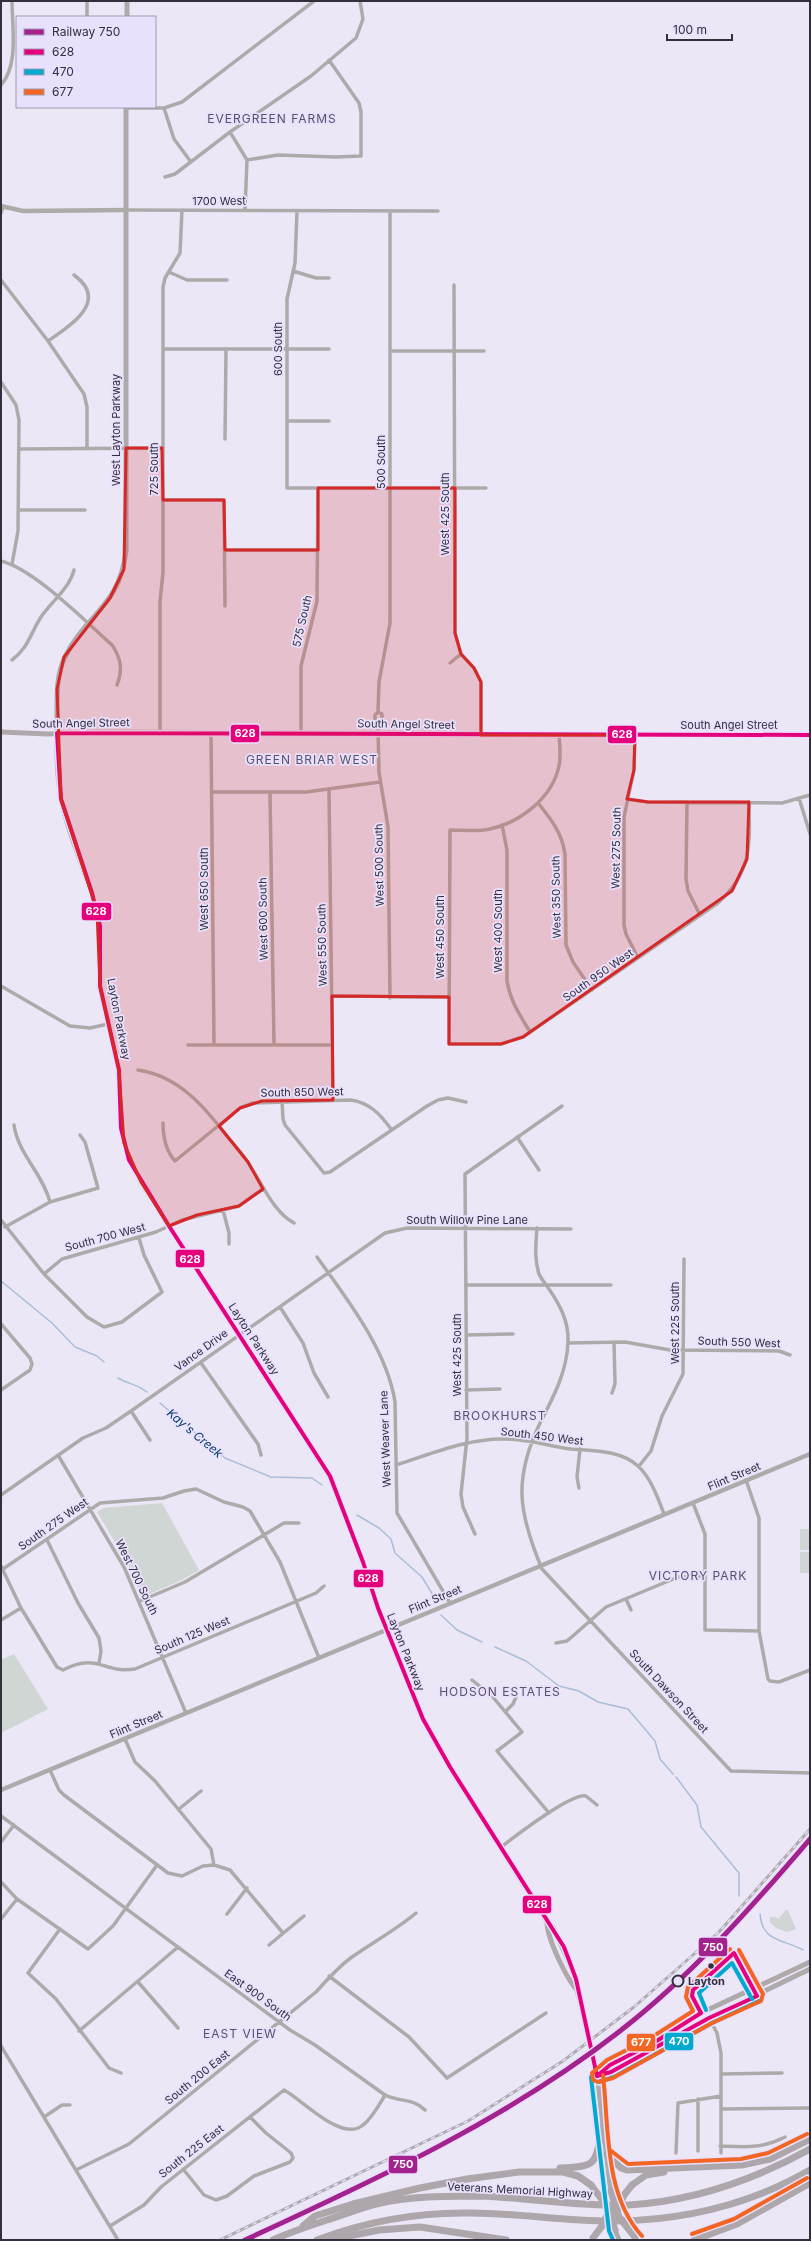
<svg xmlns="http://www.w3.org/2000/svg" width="811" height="2241" font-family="Inter,sans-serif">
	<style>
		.green { fill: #cfd6d3 }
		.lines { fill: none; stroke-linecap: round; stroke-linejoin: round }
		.stream { stroke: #a8bed8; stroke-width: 1.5 }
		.minor { stroke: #afaaaa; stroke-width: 3.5 }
		.tertiary { stroke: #afaaaa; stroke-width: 4.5 }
		.secondary { stroke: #afa9ac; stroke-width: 5 }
		.motorway { stroke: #ada7ab; stroke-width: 7 }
		.rail-casing { stroke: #afabb0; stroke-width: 3 }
		.rail { stroke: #e9e0fe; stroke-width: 1.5; stroke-dasharray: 4.5; stroke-linecap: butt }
		.secondary-bridge { stroke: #afa9ac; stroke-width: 5 }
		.motorway-bridge { stroke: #ada7ab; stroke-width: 7 }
		.bus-1-casing { stroke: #e9e0fe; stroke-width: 7 }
		.bus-2-casing { stroke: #e9e0fe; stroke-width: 7 }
		.bus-3-casing { stroke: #e9e0fe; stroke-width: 7 }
		.bus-1 { stroke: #e5007d; stroke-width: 4 }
		.bus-2 { stroke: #00a9ce; stroke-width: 4 }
		.bus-3 { stroke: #f26522; stroke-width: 4 }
		.rail-1-casing { stroke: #e9e0fe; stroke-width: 8 }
		.rail-1 { stroke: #a4228e; stroke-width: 5 }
		.marked { fill: #d62828; fill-opacity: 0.2; stroke: #d62828; stroke-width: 3; stroke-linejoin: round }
		.bus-dot { fill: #332f3b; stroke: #e9e0fe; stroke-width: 1.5 }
		.stop-dot { fill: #e9e0fe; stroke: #332f3b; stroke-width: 2 }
		.labels { text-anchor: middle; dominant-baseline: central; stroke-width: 3.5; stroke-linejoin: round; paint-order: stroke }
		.street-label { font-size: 11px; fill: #332f3b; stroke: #e9e0fe }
		.stop-label { font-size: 11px; font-weight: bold; fill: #332f3b; stroke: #e9e0fe; text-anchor: start }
		.neighbourhood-label { font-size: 12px; letter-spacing: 1px; fill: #59516a; stroke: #e9e0fe }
		.water-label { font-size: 12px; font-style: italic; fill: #063e66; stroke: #e9e0fe }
		.line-badge { stroke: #e9e0fe; stroke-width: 1.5 }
		.badge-label { font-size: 11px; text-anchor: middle; font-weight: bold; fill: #fff }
	</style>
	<rect width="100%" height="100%" fill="#ece7f7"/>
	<path class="green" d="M162,1503L199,1570L182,1580L142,1597L128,1564L97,1512L103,1508Z
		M800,1529H810V1550H800Z
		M800,1552H810V1573H800Z
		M14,1654L48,1709L1,1733V1660Z
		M786,1910H788L796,1929L787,1932L776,1928L770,1922V1916L773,1918L775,1916L778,1919Z"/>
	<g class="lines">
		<path class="stream" d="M1,1281L52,1323L75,1347L97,1356L104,1362
			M118,1378C131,1386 134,1382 147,1392
			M160,1403L225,1458L271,1477L312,1478L322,1485
			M357,1515L379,1528L391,1539L395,1553L422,1577L436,1600
			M441,1615L457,1630L482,1642
			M495,1647L526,1661L559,1686L579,1691L598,1702L628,1709L655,1741L660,1759L673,1774
			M676,1777L697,1805L701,1827L739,1873V1896
			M760,1914C762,1942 783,1939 803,1950"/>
		<path class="minor" d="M87,1V17
			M1,85C19,65 12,27 12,1
			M126,108H164L182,102L314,1
			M164,108L174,139L191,162
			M230,132L247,160L245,210
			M247,160L278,155L336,157L361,156V112L359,103L329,60
			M165,177L175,174L230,132L311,76L356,38L363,19L360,1
			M126,210L438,211
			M297,211L295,263L287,299V488H486
			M390,211V623L379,682L378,712L375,715V725L378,727L379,772L388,827L390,998
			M1,213L3,207
			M293,271L316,278H329
			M169,272L187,280H227
			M1,280L48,341L84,394L87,407V449
			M454,285L455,633L461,654L474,668L481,682V735
			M48,341C70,326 110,301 74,275
			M163,349H329
			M390,351H484
			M1,382L16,405L19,420L18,531L12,564
			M287,421H329
			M225,439L226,350
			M19,449L162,448
			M163,500H224L225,606
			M19,510H85
			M225,550H318
			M1,561C34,569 85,621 112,645C121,658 123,670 117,685
			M12,660C29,647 30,634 41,617C52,601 69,589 74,570
			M450,663L461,654
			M378,712L382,714V725L378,727
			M160,732V602L163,572V287L165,278L180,253L182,210
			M211,733L214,1045
			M301,733V666L317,601L318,488
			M559,735C560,745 561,756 559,766C552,798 521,822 490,829C476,832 463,830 450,830L449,1044H501L523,1037L718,903C752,872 750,846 749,802
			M635,735L634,770L624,817V925L626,934L638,958
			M329,791L333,1100
			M212,792H306L380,782
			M270,793L274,1045
			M799,798L810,834
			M627,799L648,802L782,803L810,795
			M687,802L686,879L688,891L700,915
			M538,803C551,819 562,833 565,854L566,945L573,962L592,990
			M502,825L507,850V981C510,1001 520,1015 530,1032
			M1,986L70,1026L90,1028L108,1024
			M332,996L449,997
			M188,1045H332
			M138,1070C178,1076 203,1105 226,1135C235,1146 245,1156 252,1169C264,1187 274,1212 294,1223
			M282,1101L283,1119L285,1125L324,1173L330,1172L427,1106L438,1100L448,1098L466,1102
			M163,1123C163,1137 166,1151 175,1161L240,1108L253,1103L351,1100C370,1103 380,1114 391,1129
			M14,1125C18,1154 43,1174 50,1202
			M517,1137L539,1170
			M223,1210L229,1233V1244
			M1,1220L44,1274L87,1317L104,1327L122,1322L162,1292L144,1255L139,1238
			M5,1227L50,1202L98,1188L85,1142L80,1135
			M537,1228C536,1243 534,1259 539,1274C541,1279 546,1284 549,1289C560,1305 569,1322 568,1342C567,1371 554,1396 541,1421C513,1478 518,1512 542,1569L731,1771L810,1773
			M317,1257C347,1299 387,1350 395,1402L397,1513L450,1603
			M44,1274L62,1259L156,1232L182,1220L239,1206L263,1189
			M466,1285H611
			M280,1307L303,1343L314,1373L328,1397
			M1,1324L30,1358L32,1364L30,1370L1,1390
			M466,1335L513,1334
			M568,1343L625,1342L670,1350L779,1351L790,1355
			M201,1363L258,1444L261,1455
			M466,1390L500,1389
			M612,1393L615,1384L614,1342
			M131,1411L150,1440
			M58,1455L124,1567L186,1713
			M396,1465C431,1454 468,1438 505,1439C527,1439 549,1446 571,1449C594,1451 620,1450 638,1466C651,1478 658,1498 664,1514
			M639,1466L651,1451L662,1416L683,1374L684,1259
			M746,1480L759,1518V1631L768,1679L770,1681L779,1682L810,1670
			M579,1488L577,1477L580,1449
			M1,1495L83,1438L106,1428L131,1411L385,1233L407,1228L571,1229
			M693,1503L705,1534V1630L759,1631
			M475,1534L463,1507L461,1494L467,1438L465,1174L562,1106
			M47,1540L78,1603L99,1638L101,1651L99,1663
			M1,1566L21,1608L57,1667L63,1670C98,1652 104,1674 135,1669L316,1593L324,1586
			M3,1569L100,1503L163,1498L184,1491L196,1489L224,1502L243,1507L250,1511L280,1562L319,1658
			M626,1599L631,1610
			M140,1601L185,1582L284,1523H299
			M1,1620L21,1608
			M556,1643L567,1641L606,1607L678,1577L704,1576
			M472,1680L492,1696L522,1732L497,1751L549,1813
			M506,1711L513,1704L516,1697
			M125,1739L135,1762L155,1781L211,1849L214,1865
			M50,1770L59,1790L64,1795L168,1873L182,1876L203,1866L214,1865L230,1870L283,1933
			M179,1809L201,1791
			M1,1816L290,2030L315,2045L385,2095C399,2102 414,2098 425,2110
			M1,1842L14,1825
			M500,1848C514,1837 571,1793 586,1796L597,1805
			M1,1882L17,1899L88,1949L113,1926L157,1865
			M227,1914L247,1888
			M1,1919L17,1899
			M60,1929L28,1973L56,1999L109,2068L121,2073
			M269,1945L304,1916
			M329,1976L409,2037L447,2078L546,2013
			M138,1982L178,2028
			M709,2018L717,2033L721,2053V2153
			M79,2031L178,1947
			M1,2046L118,2240
			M721,2074L782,2073
			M721,2109L810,2108
			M44,2117L62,2105H70
			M720,2146C745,2147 762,2149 785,2137
			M698,2151V2099
			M676,2153L678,2103L721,2096
			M183,2169L204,2195L216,2200L227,2196L254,2176L290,2162L293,2158L291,2153L266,2133L250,2117
			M76,2170L129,2144L316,1992C327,1980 338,1967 352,1957C373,1942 396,1930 416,1913
			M110,2226L144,2205L161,2187L284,2090C303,2100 342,2143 363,2125C372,2118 379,2105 385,2095"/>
		<path class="tertiary" d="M1,206L23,211L126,210
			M1,1790L810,1454"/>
		<path class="secondary" d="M127,17V1
			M126,107V551C120,606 86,614 65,657C56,675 57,696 57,716C57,743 56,771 61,798C68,836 87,873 97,911L100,926V986L119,1070L121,1128L129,1160L141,1182L330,1476L363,1562L378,1608L423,1719L450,1767L547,1922L553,1927L576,1978L577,1990L586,2024
			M1,732L48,734L98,732L810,735
			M547,1922C547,1938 566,1978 577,1990
			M597,2073L611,2194
			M600,2075L611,2072L709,2018L810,1969
			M597,2076L610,2065L655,2042L701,2013L810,1962
			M613,2211L614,2220
			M615,2230L619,2240"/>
		<path class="motorway" d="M606,2154L621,2168L627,2170L742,2165L770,2159L810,2139
			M560,2168C600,2167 594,2163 603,2126
			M632,2185L646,2175L664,2172
			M303,2226L315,2216L353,2204L420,2188L467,2179L519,2172H563L578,2176L591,2185
			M273,2240C290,2232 309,2226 327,2220C343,2215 360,2208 376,2204C410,2196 447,2196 481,2196C531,2198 580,2207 629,2205C694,2201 754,2180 810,2149
			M317,2240C367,2221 418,2212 471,2213C520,2213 568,2222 616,2221C684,2220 751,2204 810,2170
			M329,2240L379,2230L420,2227L506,2240
			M694,2240L737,2224L810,2183"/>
		<defs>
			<path id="rail" d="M220,2240L468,2121L563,2061L634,2007L719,1932L810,1829"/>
		</defs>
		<use href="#rail" class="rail-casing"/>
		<use href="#rail" class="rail"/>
		<path class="secondary-bridge" d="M586,2024L596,2068"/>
		<path class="motorway-bridge" d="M591,2185L606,2205L615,2230
			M611,2191L619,2217L635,2237
			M617,2211L624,2195L632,2185
			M593,2238L602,2226L610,2209"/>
		<defs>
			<path id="bus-1" d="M57,733L61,799L92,893L100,926V986L119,1070L121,1128L129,1160L169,1226L330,1476L363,1562L378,1608L423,1719L450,1767L564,1947L576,1979L597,2076
				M57,733L810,735
				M734,1953L757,1996L709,2018L611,2072L597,2076L610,2065L655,2042L701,2013L692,1996L693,1990Z"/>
			<path id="bus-2" d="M706,2010L699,1993L732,1963L752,1999
				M591,2077L609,2231L613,2240
				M599,2082L614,2077L712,2023L759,2001"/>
			<path id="bus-3" d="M730,1949L688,1987L686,1997L693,2011L652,2037L607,2060L592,2073L593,2080L598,2082L613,2078L712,2023L761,2001L763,1994L739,1950
				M603,2075C609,2127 604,2195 642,2236
				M610,2150L628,2164L741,2159L768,2153L807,2134
				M692,2234L734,2219L807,2178"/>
		</defs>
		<use href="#bus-1" class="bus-1-casing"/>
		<use href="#bus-2" class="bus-2-casing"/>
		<use href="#bus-3" class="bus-3-casing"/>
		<use href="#bus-1" class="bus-1"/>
		<use href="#bus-2" class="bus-2"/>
		<use href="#bus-3" class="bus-3"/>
		<defs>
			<path id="rail-1" d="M245,2240C375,2180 506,2120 620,2031C691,1976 751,1908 810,1839"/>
		</defs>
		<use href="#rail-1" class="rail-1-casing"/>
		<use href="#rail-1" class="rail-1"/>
	</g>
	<path class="marked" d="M126,448H162L163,500H224L225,550H318V488H455V633L461,654L474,668L481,682V735H635L634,770L627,799L648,802H749L747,859L732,891L523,1037L501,1044H449V997L332,996L333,1100L262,1101L240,1108L219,1126L248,1162L263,1189L239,1206L197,1215L169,1226L141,1182L124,1143L119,1070L100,986L97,911L61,799L57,689L64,657L110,598L124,569Z"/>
	<circle class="bus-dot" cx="711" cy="1966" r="3.5"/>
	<circle class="stop-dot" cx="678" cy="1981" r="5.5"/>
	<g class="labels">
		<g class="street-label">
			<text x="219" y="201">1700 West</text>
			<text transform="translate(278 349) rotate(-90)">600 South</text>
			<text transform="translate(116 430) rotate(-90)">West Layton Parkway</text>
			<text transform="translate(381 462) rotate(-90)">500 South</text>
			<text transform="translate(154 469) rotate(-90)">725 South</text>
			<text transform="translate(445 514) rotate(-90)">West 425 South</text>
			<text transform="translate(302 621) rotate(-77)">575 South</text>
			<text transform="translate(81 723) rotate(-1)">South Angel Street</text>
			<text transform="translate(406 724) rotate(1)">South Angel Street</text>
			<text x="729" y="725">South Angel Street</text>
			<text transform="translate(616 848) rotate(-89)">West 275 South</text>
			<text transform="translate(379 865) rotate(-91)">West 500 South</text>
			<text transform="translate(204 889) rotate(-90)">West 650 South</text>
			<text transform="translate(556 897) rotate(-91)">West 350 South</text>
			<text transform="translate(263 919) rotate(-91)">West 600 South</text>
			<text transform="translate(498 931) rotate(-90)">West 400 South</text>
			<text transform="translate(440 937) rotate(-90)">West 450 South</text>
			<text transform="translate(322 945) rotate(-91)">West 550 South</text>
			<text transform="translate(598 975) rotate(-35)">South 950 West</text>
			<text transform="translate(119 1019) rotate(79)">Layton Parkway</text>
			<text transform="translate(302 1092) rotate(-1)">South 850 West</text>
			<text x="467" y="1220">South Willow Pine Lane</text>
			<text transform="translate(105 1237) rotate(-15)">South 700 West</text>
			<text transform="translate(675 1323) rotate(-90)">West 225 South</text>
			<text transform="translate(254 1339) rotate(57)">Layton Parkway</text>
			<text transform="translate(739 1342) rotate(2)">South 550 West</text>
			<text transform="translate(201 1350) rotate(-36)">Vance Drive</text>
			<text transform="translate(457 1355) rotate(-90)">West 425 South</text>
			<text transform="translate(542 1436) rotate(7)">South 450 West</text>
			<text transform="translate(385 1439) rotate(-92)">West Weaver Lane</text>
			<text transform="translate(734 1476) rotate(-23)">Flint Street</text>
			<text transform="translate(53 1524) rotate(-35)">South 275 West</text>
			<text transform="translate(137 1577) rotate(64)">West 700 South</text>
			<text transform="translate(435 1599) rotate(-23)">Flint Street</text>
			<text transform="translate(192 1635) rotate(-23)">South 125 West</text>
			<text transform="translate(406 1652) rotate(68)">Layton Parkway</text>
			<text transform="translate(669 1691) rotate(47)">South Dawson Street</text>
			<text transform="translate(136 1724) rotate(-23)">Flint Street</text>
			<text transform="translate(258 1995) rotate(36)">East 900 South</text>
			<text transform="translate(197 2077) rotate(-39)">South 200 East</text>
			<text transform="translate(191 2151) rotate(-38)">South 225 East</text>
			<text transform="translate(520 2190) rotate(3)">Veterans Memorial Highway</text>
		</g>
		<g class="stop-label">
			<text x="688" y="1981">Layton</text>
		</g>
		<g class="neighbourhood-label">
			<text x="272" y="118">EVERGREEN FARMS</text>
			<text x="312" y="759">GREEN BRIAR WEST</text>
			<text x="500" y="1415">BROOKHURST</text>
			<text x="698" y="1575">VICTORY PARK</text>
			<text x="500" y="1691">HODSON ESTATES</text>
			<text x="240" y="2033">EAST VIEW</text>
		</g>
		<g class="water-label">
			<text transform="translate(195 1433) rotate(40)">Kay's Creek</text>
		</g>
	</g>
	<g class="line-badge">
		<rect x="230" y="724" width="30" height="19" rx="4" fill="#e5007d"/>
		<rect x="607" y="725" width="30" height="19" rx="4" fill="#e5007d"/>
		<rect x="81" y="902" width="31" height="19" rx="4" fill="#e5007d"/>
		<rect x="175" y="1249" width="30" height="19" rx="4" fill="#e5007d"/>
		<rect x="353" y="1569" width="31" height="19" rx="4" fill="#e5007d"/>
		<rect x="522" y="1895" width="30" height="19" rx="4" fill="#e5007d"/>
		<rect x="698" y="1937" width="30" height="20" rx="4" fill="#a4228e"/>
		<rect x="664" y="2032" width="30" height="19" rx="4" fill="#00a9ce"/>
		<rect x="626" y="2033" width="30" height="19" rx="4" fill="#f26522"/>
		<rect x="388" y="2155" width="30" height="19" rx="4" fill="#a4228e"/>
	</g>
	<g class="badge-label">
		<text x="245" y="737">628</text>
		<text x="622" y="738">628</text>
		<text x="96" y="915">628</text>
		<text x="190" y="1263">628</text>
		<text x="368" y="1582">628</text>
		<text x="537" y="1908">628</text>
		<text x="713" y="1951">750</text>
		<text x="679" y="2045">470</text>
		<text x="641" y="2046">677</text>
		<text x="403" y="2168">750</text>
	</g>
	<rect width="811" height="2241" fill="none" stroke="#332f3b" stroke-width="4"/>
	<rect x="16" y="16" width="140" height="92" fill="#e9e0fe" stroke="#a099b0"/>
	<rect x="24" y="29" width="20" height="6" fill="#a4228e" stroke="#a099b0"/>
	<text x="52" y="36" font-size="12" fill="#332f3b">Railway 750</text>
	<rect x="24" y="49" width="20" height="6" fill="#e5007d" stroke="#a099b0"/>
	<text x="52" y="56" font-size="12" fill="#332f3b">628</text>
	<rect x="24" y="69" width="20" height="6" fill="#00a9ce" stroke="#a099b0"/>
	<text x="52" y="76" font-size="12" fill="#332f3b">470</text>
	<rect x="24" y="89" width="20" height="6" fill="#f26522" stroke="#a099b0"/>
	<text x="52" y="96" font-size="12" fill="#332f3b">677</text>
	<path d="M667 34v6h65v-6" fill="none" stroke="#332f3b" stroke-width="2"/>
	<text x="673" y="34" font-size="12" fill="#332f3b" stroke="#e9e0fe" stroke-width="3" paint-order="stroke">100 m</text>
</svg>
